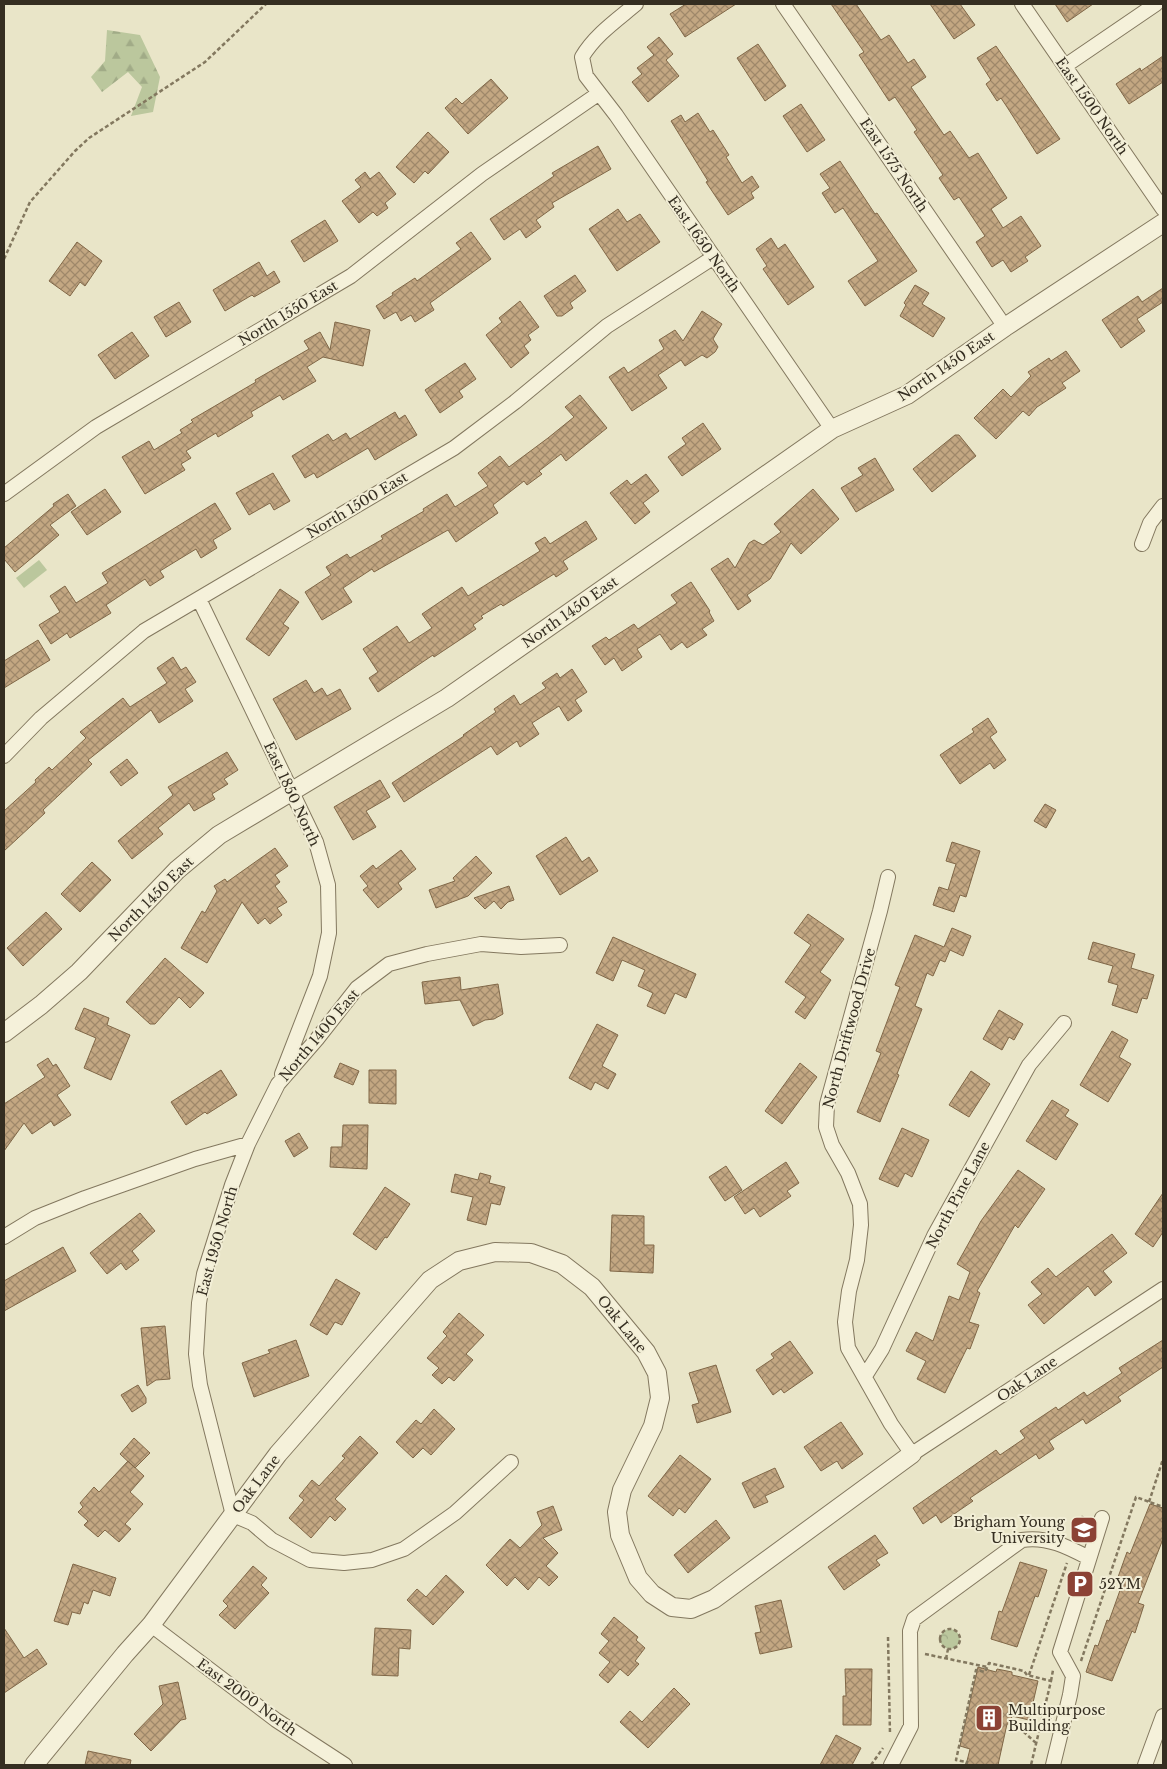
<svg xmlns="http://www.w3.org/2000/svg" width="1167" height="1769" font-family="'Libre Baskerville',serif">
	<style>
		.forest { fill: url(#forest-firs) }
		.park { fill: url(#park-crowns) }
		.pitch { fill: #bbc79d }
		.building { fill: url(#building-cross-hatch); stroke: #806747 }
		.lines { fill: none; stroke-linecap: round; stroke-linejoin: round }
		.minor-casing { stroke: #83785f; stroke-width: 16 }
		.tertiary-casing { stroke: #83785f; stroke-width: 20 }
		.path { stroke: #83785f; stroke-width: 2.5; stroke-dasharray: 4 2.5; stroke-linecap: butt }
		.minor { stroke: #f5f1da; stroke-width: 14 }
		.tertiary { stroke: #f5f1da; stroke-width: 18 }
		.labels { text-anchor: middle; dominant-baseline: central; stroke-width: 4; stroke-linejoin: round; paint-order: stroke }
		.street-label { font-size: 14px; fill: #352e21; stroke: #f2eed6 }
		.poi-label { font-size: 14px; fill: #352e21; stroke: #f2eed6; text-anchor: start }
	</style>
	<defs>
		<pattern id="forest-firs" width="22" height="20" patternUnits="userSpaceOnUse" patternTransform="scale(1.25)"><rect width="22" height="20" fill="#bbc79d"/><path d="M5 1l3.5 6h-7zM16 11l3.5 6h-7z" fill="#a1ab87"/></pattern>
		<pattern id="park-crowns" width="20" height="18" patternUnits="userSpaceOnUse" patternTransform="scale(1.25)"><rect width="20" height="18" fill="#bbc79d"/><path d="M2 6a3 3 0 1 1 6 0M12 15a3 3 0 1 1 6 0" fill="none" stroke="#a1ab87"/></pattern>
		<pattern id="building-cross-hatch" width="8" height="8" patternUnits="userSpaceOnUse" patternTransform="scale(1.25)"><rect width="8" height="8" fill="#c3a782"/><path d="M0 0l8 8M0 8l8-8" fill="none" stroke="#9f886a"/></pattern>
	</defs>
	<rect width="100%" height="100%" fill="#e9e5c8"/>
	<path class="forest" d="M107,30L140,35L160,77L153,112L131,116L142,87L128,72L102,92L91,77L105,61Z"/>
	<path class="park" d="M940 1639a10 10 0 1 1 20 0a10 10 0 1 1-20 0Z"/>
	<path class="pitch" d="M39,560L47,570L24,588L16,578Z"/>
	<path class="building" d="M686,4H736L685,37L670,14Z
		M831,4H856L881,40L889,35L908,63L914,59L926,77L911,87L944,135L950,131L969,158L978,153L1007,198L991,209L1003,228L1021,216L1041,246L1025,257L1028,261L1011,272L1003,260L992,267L976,242L985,236L959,197L954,200L939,178L943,175L914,132L917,130L895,97L889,101L859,55L864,52Z
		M930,4H960L975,25L954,39Z
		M1055,4H1093L1067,22Z
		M659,37L673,54L666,60L679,76L648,102L632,82L642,74L637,68L654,55L647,47Z
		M758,44L786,86L765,101L737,58Z
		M996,46L1060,139L1037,154L1007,107L1001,98L997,101L986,84L991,80L977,58Z
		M1163,56V82L1129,104L1116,84L1140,68L1141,71Z
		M491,79L508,98L468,134L445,108L456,98L462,104Z
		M801,104L825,140L807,152L783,116Z
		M698,113L710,132L713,130L729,155L726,157L742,183L752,176L759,187L751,193L754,198L728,215L706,182L708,181L671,121L681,115L685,122Z
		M428,132L449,152L428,174L425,171L414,183L396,167Z
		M598,146L611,169L552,203L554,207L536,220L541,227L526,238L520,229L504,240L490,219L554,176L552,173Z
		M840,161L875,214L877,213L917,271L865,306L848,281L878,261L843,208L835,213L822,193L830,188L820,174Z
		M365,172L370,179L379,172L396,194L385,203L388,208L377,216L373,212L359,223L342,201L361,187L355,180Z
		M618,209L627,222L640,214L660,242L617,271L589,229Z
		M325,220L338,241L304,262L291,241Z
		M471,232L491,259L430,303L434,310L415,322L411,315L401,321L396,312L384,319L376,306L393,295L392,293L415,278L417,281L461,249L456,243Z
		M771,238L778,249L785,244L814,287L788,305L763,269L767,266L756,249Z
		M77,242L102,261L85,286L80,282L70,296L49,281Z
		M259,262L267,276L274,271L280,282L254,297L252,295L225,311L213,290Z
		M575,275L586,291L570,303L573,308L562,316H557L544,296Z
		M915,285L929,293L922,304L945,318L933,337L900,316L906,305L904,303Z
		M1163,288V302L1137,319L1145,331L1121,348L1102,320L1138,296L1142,302Z
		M520,301L539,327L528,335L531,340L524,346L529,353L511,368L486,335L502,322L499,318Z
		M179,302L191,322L166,337L154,317Z
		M702,311L722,324L713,339L718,347L715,352L707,358L702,355L685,366L681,360L658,375L667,388L632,411L609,377L624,367L628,373L664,349L659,340L675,330L683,341Z
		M335,322L370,330L363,366L323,357L307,367L316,381L283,400L280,395L251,412L253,416L218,437L216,433L186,451L191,458L181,464L185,470L145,494L122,457L149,441L154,450L182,433L180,430L193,422L191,420L256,382L255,380L309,349L304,341L320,332L330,350Z
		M132,332L149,356L115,379L98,355Z
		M1066,351L1080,371L1062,383L1066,388L1037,407L1029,416L1023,411L996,439L974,418L1003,389L1011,397L1031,376L1028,372L1049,358L1051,361Z
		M465,363L476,379L459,391L463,397L440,413L425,390Z
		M580,395L607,428L566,461L561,454L539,471L542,474L527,485L524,481L493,505L498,513L456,542L448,530L374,572L372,569L343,588L352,602L322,620L305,592L331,575L326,567L347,554L350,558L383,539L381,536L424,511L423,509L447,494L455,507L488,486L478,473L500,456L509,467L548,438L574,417L565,407Z
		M395,412L399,419L405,415L417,435L375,460L368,448L317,478L314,473L305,478L292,456L328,434L333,441L346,433L350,439Z
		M703,423L721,449L682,476L668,457L686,444L682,438Z
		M955,435H959L976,456L932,492L913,469Z
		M875,458L894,490L856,512L841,488L863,475L858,468Z
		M273,473L290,501L274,510L270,503L249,515L236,493Z
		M646,474L659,491L643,503L650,512L635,524L610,493L627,480L631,485Z
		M105,489L121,512L87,535L71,512Z
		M813,489L839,519L801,554L791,543L770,579L747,595L751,601L738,610L711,569L728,558L735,568L749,543L754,540L763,545L781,532L774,524Z
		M68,494L76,506L50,525L59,535L15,572L4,559V548L54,506L53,504Z
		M215,503L231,529L213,540L217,548L201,558L196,549L160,571L164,577L150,586L145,579L106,605L111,613L70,638L67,633L51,644L39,625L60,612L50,596L65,586L76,603L108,583L102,573Z
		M586,521L597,539L563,561L568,569L556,577L554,574L503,606L501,604L481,616L483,618L473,625L476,629L434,657L433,655L378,692L369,678L378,672L363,649L397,626L409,643L432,628L422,614L462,587L468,596L540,551L535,543L545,537L550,544Z
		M691,582L710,611L709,612L714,621L702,629L707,635L687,648L682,642L671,650L660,634L637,649L642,657L622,671L614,658L605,665L592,646L606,637L609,640L634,624L638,629L677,603L671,595Z
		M280,589L299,602L283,624L289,628L269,656L246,639Z
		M38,640L50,660L4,688V661Z
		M173,657L181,670L186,667L196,682L185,689L193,701L159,723L151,710L88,760L92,764L43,810L45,813L4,851V811L36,782L35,780L49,767L52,770L86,738L80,732L123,698L130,707L167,683L157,668Z
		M572,669L587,692L575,700L582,711L568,721L559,706L532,723L539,734L520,747L517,741L497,755L491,746L404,802L392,783L464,736L463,735L496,712L494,709L514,695L520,705L546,688L542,683L557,673L560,678Z
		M306,680L314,693L322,688L327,696L340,689L351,709L296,740L273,699Z
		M988,718L997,732L990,737L1006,760L994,769L990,763L960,784L940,755L974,732L972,729Z
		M227,752L238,770L224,779L228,784L212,794L215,799L194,811L189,803L158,828L163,834L132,859L118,841L173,795L168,787Z
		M127,759L138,773L121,786L110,772Z
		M380,780L390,797L366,811L376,827L353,840L334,807Z
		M1045,804L1056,810L1046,828L1034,821Z
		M566,837L582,862L589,857L598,871L560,895L536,856Z
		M952,842L980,851L966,897L960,895L954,912L933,905L939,887L948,890L956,864L946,861Z
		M275,848L288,866L275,875L280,882L275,886L287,902L277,908L282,915L270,924L265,918L258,924L242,902L207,963L181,948L202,911L205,913L217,891L214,886L225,879L227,882Z
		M401,850L416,869L398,883L402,889L378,908L363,890L368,886L360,876L373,865L376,869Z
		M476,856L492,873L468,896L436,908L429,890L455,881L453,878Z
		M92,862L111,880L80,912L61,894Z
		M509,886L514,900L508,902L501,909L494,901L485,909L474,898Z
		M46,912L62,929L23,966L7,948Z
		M808,914L844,939L820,972L831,980L805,1019L795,1012L806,997L785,982L811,945L794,933Z
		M952,928L971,936L963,956L950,950L945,962L940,960L933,976L927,973L915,1006L922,1009L897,1074L899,1075L880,1122L857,1112L881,1053L876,1051L900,987L895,985L915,935L944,947Z
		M613,937L696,974L686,998L675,993L665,1014L647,1006L653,993L638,986L645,970L622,960L613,981L596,973Z
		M1093,942L1135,954L1131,968L1154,975L1147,999L1142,998L1137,1013L1112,1005L1118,985L1108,982L1113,966L1088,959Z
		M165,958L204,993L190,1008L179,997L155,1024H150L126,1002Z
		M460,977L461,990L498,984L503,1014L494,1019L485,1020L473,1026L460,1000L425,1004L422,982Z
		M84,1008L109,1018L107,1025L130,1035L111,1080L84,1068L96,1038L75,1029Z
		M999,1010L1023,1024L1014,1040L1009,1037L1002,1050L983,1039Z
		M597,1024L618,1035L602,1066L616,1074L608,1089L595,1082L591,1090L569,1078Z
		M1112,1031L1128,1040L1119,1057L1131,1064L1108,1102L1080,1085Z
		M48,1058L53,1066L56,1064L70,1086L57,1095L71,1115L54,1126L51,1121L32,1134L24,1123L4,1151V1104L45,1077L37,1065Z
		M340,1063L359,1071L353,1085L334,1077Z
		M800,1063L817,1077L782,1124L765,1111Z
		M221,1070L237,1095L207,1114L205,1112L186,1125L171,1102Z
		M369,1070H396V1104L369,1103Z
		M971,1071L990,1084L969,1117L949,1105Z
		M1052,1100L1069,1110L1065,1116L1078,1124L1056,1160L1026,1141Z
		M343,1125H368L367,1169L330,1167L331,1147H342Z
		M902,1128L929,1140L912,1177L905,1173L898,1187L879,1179Z
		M299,1133L308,1148L294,1157L285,1141Z
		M786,1162L799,1183L787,1191L791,1196L760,1217L754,1208L745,1214L734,1197Z
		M726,1166L742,1190L725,1201L709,1177Z
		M1018,1170L1045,1189L1018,1228L1015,1225L977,1291L980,1293L969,1322L979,1325L970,1349L967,1348L945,1393L917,1379L926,1361L906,1351L916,1332L933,1341L949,1296L959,1300L970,1272L957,1264L981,1221Z
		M480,1173L491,1176L489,1183L505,1187L500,1205L491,1203L486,1225L467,1220L473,1197L451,1192L455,1174L478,1180Z
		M385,1187L410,1204L387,1238L385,1237L376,1250L353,1234Z
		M1163,1193V1232L1153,1247L1135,1234Z
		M140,1213L155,1231L132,1251L139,1260L126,1270L121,1263L107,1274L90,1253Z
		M612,1215L644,1216V1245H654L653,1273L610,1271Z
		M1112,1234L1127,1253L1103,1271L1112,1282L1095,1296L1088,1286L1044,1324L1028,1305L1042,1294L1031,1282L1048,1268L1056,1277Z
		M63,1247L76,1271L4,1311V1281Z
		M336,1279L360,1293L342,1325L335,1322L327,1335L310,1325Z
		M459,1313L484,1335L466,1354L473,1360L454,1381L449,1377L442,1384L432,1375L439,1368L427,1358L447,1336L443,1332Z
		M165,1326L170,1379L156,1380L147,1386L141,1328Z
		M296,1340L309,1376L254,1397L242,1363L270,1353L268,1350Z
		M1163,1340V1367L1118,1397L1121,1401L1086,1424L1083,1419L1049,1441L1054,1449L1039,1459L1036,1454L970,1498L973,1501L941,1523L936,1515L923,1524L913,1508L996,1450L1000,1455L1025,1438L1020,1431L1056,1407L1058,1410L1084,1392L1087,1396L1122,1373L1119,1368Z
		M790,1341L813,1373L784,1393L781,1389L773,1395L756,1370L774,1358L771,1354Z
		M716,1365L731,1412L697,1423L692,1405L699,1403L689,1373Z
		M138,1385L146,1398V1403L132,1412L121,1395Z
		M434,1409L455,1429L431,1455L423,1448L413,1458L396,1442L416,1420L421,1424Z
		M841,1422L863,1454L842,1469L837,1461L821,1471L804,1447Z
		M360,1436L378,1453L335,1499L346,1509L335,1521L330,1516L311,1538L289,1518L304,1500L299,1496L312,1480L319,1486L345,1458L342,1456Z
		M134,1438L150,1453L135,1468L120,1454Z
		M680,1455L711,1479L685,1513L679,1508L673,1516L648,1496Z
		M128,1461L144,1476L130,1492L143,1504L125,1524L131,1529L119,1542L105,1530L98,1537L84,1525L88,1521L78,1512L83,1507L80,1503L94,1487L99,1492Z
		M775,1468L784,1487L765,1496L768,1502L754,1508L742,1483Z
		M1150,1504L1163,1508V1539L1138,1603L1144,1605L1135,1633L1132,1631L1112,1681L1086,1672L1095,1645L1098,1646L1107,1620L1109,1621L1123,1582L1117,1580L1127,1552L1130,1554Z
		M553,1506L562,1530L543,1538L558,1553L546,1566L558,1577L549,1586L539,1577L528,1590L515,1577L507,1586L486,1565L510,1539L520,1548L542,1525L537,1512Z
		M716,1520L730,1538L688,1573L674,1555Z
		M875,1535L888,1553L876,1560L880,1565L844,1590L828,1567Z
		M1020,1562L1047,1570L1038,1597L1035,1596L1017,1647L991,1639L999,1611L1002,1612Z
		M73,1564L116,1578L110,1596L93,1590L88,1604L84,1602L80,1614L72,1612L68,1625L54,1621Z
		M253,1566L267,1578L261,1585L269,1593L235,1629L219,1615L228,1606L223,1601Z
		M446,1575L464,1592L433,1625L407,1600L417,1589L426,1597Z
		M781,1600L792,1647L760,1654L755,1633L761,1632L755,1606Z
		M614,1617L638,1637L636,1640L645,1648L635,1661L639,1664L628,1676L620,1669L608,1683L599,1675L610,1662L599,1653L609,1641L601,1634Z
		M4,1628L24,1658L37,1649L47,1664L4,1693Z
		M375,1628L411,1630L410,1649L399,1648L398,1676L372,1675Z
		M978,1667L996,1672L997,1669L1012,1672V1675L1038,1681L1029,1720L1012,1716L1010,1724H1007L998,1765H966L970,1749L960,1746Z
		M845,1669H872L871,1725H843V1696H846Z
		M178,1682L186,1719L181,1720L151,1751L134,1734L163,1704L159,1686Z
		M674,1688L690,1704L648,1748L620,1722L630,1711L642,1722Z
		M836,1735L861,1748L852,1765H820Z
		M88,1751L131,1760L130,1765H85Z"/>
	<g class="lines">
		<defs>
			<path id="minor" d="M636,4C617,20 595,35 582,57L586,76L616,115L832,429
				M783,4L1005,327
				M1022,4L1163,209
				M1065,66L1156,4
				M4,494L96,427L351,276L482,174L598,94
				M1142,544L1150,523L1163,506
				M199,599L316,842L328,885L329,933L320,976L282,1074
				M4,756L41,718L144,631L454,448L515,402L607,326L714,257
				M888,877L880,911L827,1104L826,1127L832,1145L848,1173L860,1204L861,1225L857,1260L849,1291L845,1322L848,1348L891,1424L912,1454L1163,1289
				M4,1237L35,1218L85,1198L195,1159L248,1144
				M865,1376L882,1349L934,1236L1029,1065L1064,1023
				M511,1462L455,1513L404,1549L372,1560L344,1563L310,1560L272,1540L252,1523L233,1515L200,1385L196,1354L199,1303L204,1274L232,1185L248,1144L278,1084L317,1039L357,988L389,964L427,954L481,944L521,947L560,945
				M151,1625L276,1720L345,1765
				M891,1765L911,1726L910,1631L914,1619L1022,1540C1047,1536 1068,1547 1089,1558
				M1053,1765L1070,1695L1073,1676L1060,1652L1102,1518
				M1145,1765L1163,1716"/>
			<path id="tertiary" d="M4,1033L41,1005L79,972L177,870L219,835L447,698L832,429L907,395L1005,327L1163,223
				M34,1765L125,1654L151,1625L278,1454L430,1280L459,1261L495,1252L531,1253L562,1264L592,1287L646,1352L657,1373L660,1398L653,1426L622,1490L617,1512L620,1535L638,1578L652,1594L672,1607L691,1609L714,1599L912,1454"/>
		</defs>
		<use href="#minor" class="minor-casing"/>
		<use href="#tertiary" class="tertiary-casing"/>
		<path class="path" d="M4,259L30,202L75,151L89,138L205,62L266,4
			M1149,1502L1163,1459
			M1076,1536L1083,1516
			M940 1639a10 10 0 1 1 20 0a10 10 0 1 1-20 0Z
			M888,1637L890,1734
			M925,1654L987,1667
			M946,1659L948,1649
			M1081,1661L1136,1497L1163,1507
			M1029,1675L1067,1563
			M1051,1681L1053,1670
			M1036,1743L1015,1724L1039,1729
			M871,1765L883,1748
			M966,1765L967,1762L956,1760L976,1670L985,1672L989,1663L1024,1671L1027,1675L1051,1681L1031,1765"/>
		<use href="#minor" class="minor"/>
		<use href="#tertiary" class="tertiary"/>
	</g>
	<defs>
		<symbol id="university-square" viewBox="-11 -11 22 22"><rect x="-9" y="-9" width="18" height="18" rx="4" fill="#8c4235" stroke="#f2eed6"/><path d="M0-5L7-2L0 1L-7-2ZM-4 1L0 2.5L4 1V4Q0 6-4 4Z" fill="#fff"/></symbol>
		<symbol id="parking-square" viewBox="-11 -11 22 22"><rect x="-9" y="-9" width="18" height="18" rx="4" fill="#8c4235" stroke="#f2eed6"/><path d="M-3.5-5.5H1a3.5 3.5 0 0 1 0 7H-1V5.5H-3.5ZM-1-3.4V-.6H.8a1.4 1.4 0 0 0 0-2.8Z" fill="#fff"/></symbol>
		<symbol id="building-square" viewBox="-11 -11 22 22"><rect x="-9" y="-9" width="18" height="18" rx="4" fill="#8c4235" stroke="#f2eed6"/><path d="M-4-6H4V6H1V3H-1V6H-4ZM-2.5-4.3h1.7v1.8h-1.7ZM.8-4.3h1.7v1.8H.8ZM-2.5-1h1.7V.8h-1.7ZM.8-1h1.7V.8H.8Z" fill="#fff"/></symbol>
	</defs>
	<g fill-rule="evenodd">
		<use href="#university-square" x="1068" y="1514" width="32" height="32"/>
		<use href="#parking-square" x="1064" y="1568" width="32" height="32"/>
		<use href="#building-square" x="973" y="1702" width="32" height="32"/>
	</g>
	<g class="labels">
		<g class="street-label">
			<text transform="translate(1092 106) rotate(55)">East 1500 North</text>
			<text transform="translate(894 165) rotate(56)">East 1575 North</text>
			<text transform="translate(704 244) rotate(55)">East 1650 North</text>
			<text transform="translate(288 313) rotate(-31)">North 1550 East</text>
			<text transform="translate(946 366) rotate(-34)">North 1450 East</text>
			<text transform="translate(357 505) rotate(-31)">North 1500 East</text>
			<text transform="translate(570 612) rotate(-35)">North 1450 East</text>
			<text transform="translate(292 794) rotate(65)">East 1850 North</text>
			<text transform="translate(151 899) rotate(-45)">North 1450 East</text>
			<text transform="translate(849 1028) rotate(-75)">North Driftwood Drive</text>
			<text transform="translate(319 1035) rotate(-50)">North 1400 East</text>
			<text transform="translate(958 1195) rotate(-62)">North Pine Lane</text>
			<text transform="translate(217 1241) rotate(-74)">East 1950 North</text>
			<text transform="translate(622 1324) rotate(51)">Oak Lane</text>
			<text transform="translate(1027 1379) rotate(-34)">Oak Lane</text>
			<text transform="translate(256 1484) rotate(-53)">Oak Lane</text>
			<text transform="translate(247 1697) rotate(36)">East 2000 North</text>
		</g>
		<g class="poi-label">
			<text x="1065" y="1522" text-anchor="end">Brigham Young<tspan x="1065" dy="16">University</tspan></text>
			<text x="1099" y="1584">52YM</text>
			<text x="1008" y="1710">Multipurpose<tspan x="1008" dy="16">Building</tspan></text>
		</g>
	</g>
	<rect width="1167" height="1769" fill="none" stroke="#352e21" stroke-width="10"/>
</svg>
